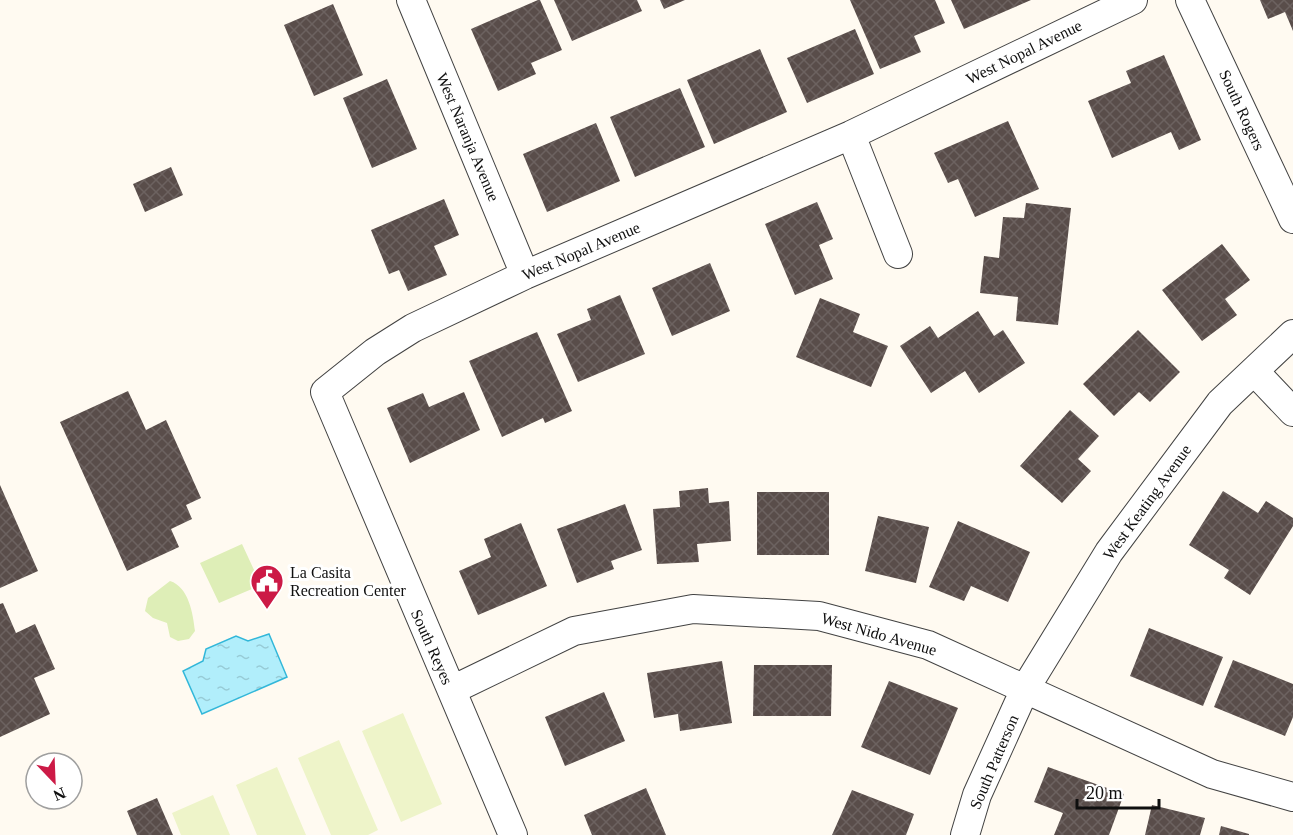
<svg xmlns="http://www.w3.org/2000/svg" width="1293" height="835" font-family="Georgia,serif">
	<style>
		.park { fill: #deeeb7 }
		.pitch { fill: #eef4c9 }
		.water { fill: url(#water-ripples); stroke: #32b7d9; stroke-width: 1.5 }
		.building { fill: url(#building-cross-hatch) }
		.lines { fill: none; stroke-linecap: round; stroke-linejoin: round }
		.minor-casing { stroke: #424242; stroke-width: 30 }
		.minor { stroke: #fff; stroke-width: 28 }
		.labels { text-anchor: middle; dominant-baseline: central; stroke-width: 6; stroke-linejoin: round; paint-order: stroke }
		.street-label { font-size: 16px; fill: #0f0f0f; stroke: #fff }
		.poi-label { font-size: 16px; fill: #0f0f0f; stroke: #fff; text-anchor: start }
	</style>
	<defs>
		<pattern id="water-ripples" width="26" height="14" patternUnits="userSpaceOnUse" patternTransform="scale(1.5)"><rect width="26" height="14" fill="#b1eefb"/><path d="M2 4q2-2 4 0t4 0M15 11q2-2 4 0t4 0" fill="none" stroke="#97cbd6"/></pattern>
		<pattern id="building-cross-hatch" width="8" height="8" patternUnits="userSpaceOnUse" patternTransform="scale(1.5)"><rect width="8" height="8" fill="#594d4a"/><path d="M0 0l8 8M0 8l8-8" fill="none" stroke="#6c6260"/></pattern>
	</defs>
	<rect width="100%" height="100%" fill="#fffaf1"/>
	<path class="park" d="M242,544L261,585L219,603L200,563Z
		M170,581C189,587 193,614 195,631L189,639L178,641L170,637L167,623L153,618L145,611L148,598Z"/>
	<path class="pitch" d="M403,713L442,804L401,822L362,731Z
		M339,740L378,830L368,835H331L298,758Z
		M277,767L306,835H257L236,785Z
		M213,795L230,835H181L172,813Z"/>
	<path class="water" d="M269,634L287,677L202,714L183,671L203,661L206,649L236,636L248,641Z"/>
	<path class="building" d="M538,0H540L562,50L531,63L536,74L498,91L471,29Z
		M554,0H637L642,11L572,41Z
		M660,0H685L664,9Z
		M850,0H935L945,23L914,36L921,52L880,69Z
		M951,0H1031L964,29Z
		M1260,0H1293V31L1285,12L1268,19Z
		M333,4L363,75L314,96L284,25Z
		M855,29L874,74L807,103L787,58Z
		M760,49L787,112L714,144L687,80Z
		M1164,55L1201,140L1179,150L1171,132L1112,158L1088,101L1131,83L1126,71Z
		M387,79L417,149L372,168L343,98Z
		M680,88L705,147L635,177L610,117Z
		M1008,121L1039,189L975,217L958,179L948,183L934,153Z
		M596,123L620,181L547,212L523,154Z
		M171,167L183,195L145,212L133,184Z
		M444,199L459,235L434,246L447,275L408,291L399,270L389,274L371,230Z
		M817,202L833,239L819,245L833,279L795,295L765,224Z
		M1026,203L1071,208L1058,325L1016,321L1018,297L980,293L984,256L999,258L1003,217L1024,218Z
		M1222,244L1250,280L1225,299L1237,315L1202,341L1162,290Z
		M710,263L730,311L672,336L652,288Z
		M620,295L645,354L578,382L557,334L591,320L587,309Z
		M820,298L860,314L853,332L888,346L871,387L796,357Z
		M978,311L994,336L1003,330L1025,363L979,393L965,371L931,393L900,346L930,326L938,338Z
		M1138,330L1180,372L1150,402L1139,392L1114,416L1083,384Z
		M537,332L572,411L545,423L543,418L502,437L469,361Z
		M128,391L146,430L166,420L201,498L186,505L192,519L171,529L179,547L127,571L60,422Z
		M464,392L480,430L410,463L387,408L423,393L429,407Z
		M1070,410L1099,436L1078,459L1091,471L1062,503L1020,466Z
		M0,485L38,571L0,588Z
		M708,488L709,503L729,501L731,541L697,544L699,562L657,564L653,509L680,507L679,491Z
		M1223,491L1258,513L1266,501L1293,518V526L1250,595L1224,578L1229,570L1189,545Z
		M757,492H829V555H757Z
		M625,504L642,550L611,561L614,569L577,583L557,529Z
		M878,516L929,527L916,583L865,571Z
		M958,521L1030,552L1008,602L971,586L964,601L929,587Z
		M521,523L547,586L478,615L459,571L491,557L484,539Z
		M3,603L16,633L35,624L55,669L34,678L50,714L0,737V604Z
		M1149,628L1223,657L1203,706L1130,676Z
		M1233,660L1293,684V717L1285,736L1214,707Z
		M722,661L732,723L680,731L678,714L654,718L647,673Z
		M754,665H832L831,716H753Z
		M889,681L958,708L930,775L861,747Z
		M604,692L625,741L565,766L545,717Z
		M1048,767L1124,794L1109,835H1054L1063,813L1034,802Z
		M646,788L666,835H592L584,815Z
		M852,790L914,814L906,835H832Z
		M157,798L173,835H137L127,811Z
		M1152,805L1205,818L1200,835H1145Z
		M1221,826L1249,834V835H1219Z"/>
	<g class="lines">
		<defs>
			<path id="minor" d="M411,0L525,275
				M1190,0L1293,219
				M851,135L898,254
				M1254,371L1293,412
				M452,690L574,631L693,609L819,616L928,645L1212,774L1293,797
				M513,835L325,392L375,352L413,328L525,275L851,135L1133,0
				M965,835L977,795L1025,689L1109,552L1220,403L1293,334"/>
		</defs>
		<use href="#minor" class="minor-casing"/>
		<use href="#minor" class="minor"/>
	</g>
	<defs>
		<symbol id="civic-pin" viewBox="-11 -11 22 30"><path d="M0 17L-7.5 6A9.5 9.5 0 1 1 7.5 6Z" fill="#cc1a46" stroke="#fff"/><path d="M-.6-6.5H3V-4.5H.6V-3L4-1V1h2V6H-6V1h2V-1L-.6-3ZM-1.2 2.5V6h2.4V2.5Z" fill="#fff"/></symbol>
	</defs>
	<g fill-rule="evenodd">
		<use href="#civic-pin" x="248" y="562" width="38" height="52"/>
	</g>
	<g class="labels">
		<g class="street-label">
			<text transform="translate(1024 52) rotate(-26)">West Nopal Avenue</text>
			<text transform="translate(1242 110) rotate(65)">South Rogers</text>
			<text transform="translate(468 137) rotate(67)">West Naranja Avenue</text>
			<text transform="translate(581 251) rotate(-23)">West Nopal Avenue</text>
			<text transform="translate(1147 502) rotate(-54)">West Keating Avenue</text>
			<text transform="translate(879 634) rotate(16)">West Nido Avenue</text>
			<text transform="translate(432 647) rotate(66)">South Reyes</text>
			<text transform="translate(994 762) rotate(-67)">South Patterson</text>
		</g>
		<g class="poi-label">
			<text x="290" y="572">La Casita<tspan x="290" dy="18">Recreation Center</tspan></text>
		</g>
	</g>
	<g transform="translate(54 781) rotate(157)"><circle r="28" fill="#ffffff" stroke="#9f9f9f" stroke-width="1.5"/>
	<path d="M0-4.5L10 22L0 15L-10 22Z" fill="#cc1a46"/>
	<text y="-9" font-size="16" font-weight="bold" text-anchor="middle" fill="#0f0f0f">N</text>
	</g>
	<path d="M1077 799v9h82v-9" fill="none" stroke="#0f0f0f" stroke-width="3"/>
	<text x="1086" y="799" font-size="18" fill="#0f0f0f" stroke="#ffffff" stroke-width="4.5" paint-order="stroke">20 m</text>
</svg>
